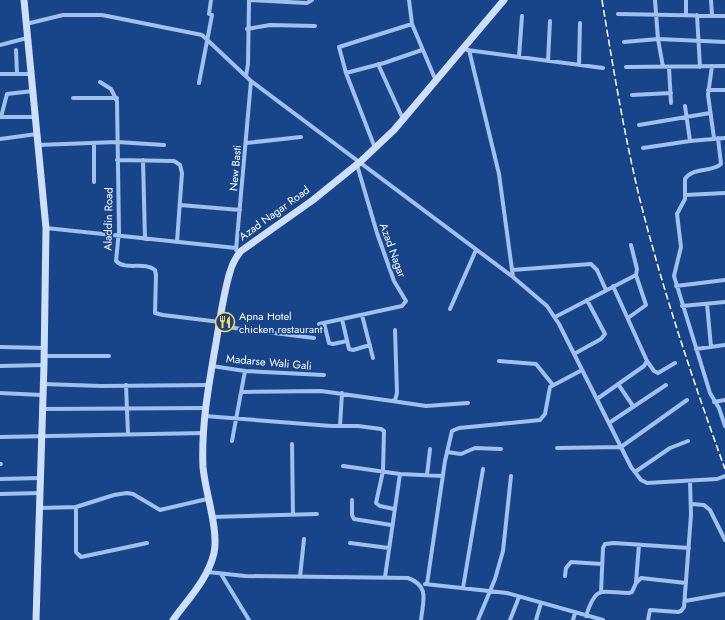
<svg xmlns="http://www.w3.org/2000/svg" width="725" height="620" font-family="Jost,sans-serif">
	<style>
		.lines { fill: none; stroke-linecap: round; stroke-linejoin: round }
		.street { stroke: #a0c0ee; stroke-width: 4 }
		.secondary { stroke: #cddffa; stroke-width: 7 }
		.rail { stroke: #fff; stroke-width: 1.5; stroke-dasharray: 7 3; stroke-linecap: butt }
		.labels { text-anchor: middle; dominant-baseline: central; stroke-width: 3.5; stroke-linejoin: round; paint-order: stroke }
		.street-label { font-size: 11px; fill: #fff; stroke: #184589 }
		.poi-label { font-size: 11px; fill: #fff; stroke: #184589; text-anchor: start }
	</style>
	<rect width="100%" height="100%" fill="#184589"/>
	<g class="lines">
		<path class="street" d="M249,0L307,3L312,0
			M409,0L412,24L436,81
			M655,0L658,39L663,67
			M711,0L712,16
			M209,14L211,0
			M618,14L725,16
			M686,14V0
			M697,15L700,67
			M26,24L63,15H102L202,35L251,81L513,277L547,306L559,324L631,467L641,480L647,483L717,479L725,476
			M247,29L270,25L315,26
			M624,42L658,39L725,42
			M0,45L27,38
			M16,50L17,74
			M467,50L603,68
			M469,50L499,174L513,277
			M519,57L522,16
			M548,61L550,21
			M378,64L403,119
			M579,65L580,23
			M712,66L708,95L714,138
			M626,67L725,66
			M669,67L671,103
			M346,73L384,63L422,50
			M0,74H31
			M246,76L248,64L249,0
			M100,82L111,89L117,101L119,231L116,261C126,271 144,261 155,270L156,275L155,313L163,315L220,322
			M199,83L212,15
			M708,90H725
			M632,95L671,93
			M73,98H117
			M685,106L690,141
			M0,117H35
			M1,117L7,94L33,91
			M639,125L710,113
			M718,138L721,164C711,173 692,167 685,179V199L677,214L681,247L674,276L710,393L719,408L725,426
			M0,139L37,134
			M94,143V182
			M246,143L301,137
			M38,145L117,142L164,145
			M375,148L346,73L339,47L412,24
			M643,148L690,141L725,138
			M117,160L174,161L180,165L182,173L177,242
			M143,160L145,239
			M685,195L725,193
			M180,205L240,210
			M46,228L236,248
			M236,250L251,81
			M512,270L591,264L597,270L606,290
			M676,286L725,280
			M707,304L711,347
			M682,306L725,302
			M450,309L476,250
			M362,315L373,358
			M555,317L636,275L637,269L631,245
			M628,318L646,305L636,275
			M342,319L349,349L353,350L370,345
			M324,323L329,343L333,344L347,341
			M319,324L402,306L406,301L394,281L377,233L357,165
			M219,326L314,338
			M0,347L45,348
			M696,349L725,345
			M574,354L601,339L605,334L587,300
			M44,356H109
			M499,361L536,364L553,385
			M647,361L654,371L658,373L675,363
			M0,366L44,365
			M212,366L245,371L324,375
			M43,384L101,386L209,385
			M618,384L633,406
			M126,385L128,434
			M242,392L321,391L392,401L395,400L397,393L395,330
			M0,393L42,395
			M597,399L644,366L647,361L613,286
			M392,401L426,406L468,403
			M714,402L725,400
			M42,409L206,408
			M205,416L331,426H358L381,429L384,431L383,471L376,503L380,506L394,509
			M609,423L666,385
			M340,426L342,393
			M0,437L204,433
			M232,441L245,371
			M292,444L293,515
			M557,448L621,447L687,400
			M447,452L461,454L475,448L501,449
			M0,464H1
			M343,466L400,474L443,476
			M635,472L670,448L688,441
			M427,475L430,449
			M0,479L41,478
			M0,494L40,493
			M352,500V515L354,519L391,525
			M692,504L704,505L710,510L725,540
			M76,507V552L81,557L147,543
			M40,508L76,507L114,495L127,493L133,494L160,510L207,499
			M212,517L317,514
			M350,543L389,548
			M208,572L245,576L408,578C430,586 423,601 421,620
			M221,574L249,620
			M565,576L566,568L571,562L602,564
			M300,577L304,539
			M385,577L400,474
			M636,582L639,545
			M425,584L507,593L603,620
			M427,584L445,461L452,431L459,428L540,420L545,414L550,387L582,370
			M463,588L483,469
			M601,592L603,548L605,544L614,543L689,548
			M685,601L725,594
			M586,616C596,585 600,592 629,593L632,592L636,583L641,578L686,583
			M478,620L495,579L503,551L511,476
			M510,620L519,597
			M536,620L541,603
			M573,620L575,613
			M648,620L650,610L678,612L681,611L684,607L691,515L690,481"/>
		<path class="secondary" d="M24,0L46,228L44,365L36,620
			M173,620C188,599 208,579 214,553C219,530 205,492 203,467C201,426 209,383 216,343C220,320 223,295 230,272C232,264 236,257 241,251L313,200L360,162L394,130L504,0"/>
		<path class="rail" d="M602,0C613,67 624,134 640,200C663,291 693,381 725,469"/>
	</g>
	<defs>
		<symbol id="restaurant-ring" viewBox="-11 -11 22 22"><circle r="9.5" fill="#184589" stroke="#ffd65d" stroke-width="1.5"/><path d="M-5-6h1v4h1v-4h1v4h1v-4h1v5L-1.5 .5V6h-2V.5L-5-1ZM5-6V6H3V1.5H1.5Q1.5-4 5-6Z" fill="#ffd65d"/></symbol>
	</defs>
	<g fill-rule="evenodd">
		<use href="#restaurant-ring" x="214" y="311" width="22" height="22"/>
	</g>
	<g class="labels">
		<g class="street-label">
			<text transform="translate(235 168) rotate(-85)">New Basti</text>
			<text transform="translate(274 213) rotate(-36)">Azad Nagar Road</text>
			<text transform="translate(108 219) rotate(-89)">Aladdin Road</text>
			<text transform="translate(393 250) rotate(70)">Azad Nagar</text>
			<text transform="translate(269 362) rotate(5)">Madarse Wali Gali</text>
		</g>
		<g class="poi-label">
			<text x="239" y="316">Apna Hotel<tspan x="239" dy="13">chicken restaurant</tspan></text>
		</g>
	</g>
</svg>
